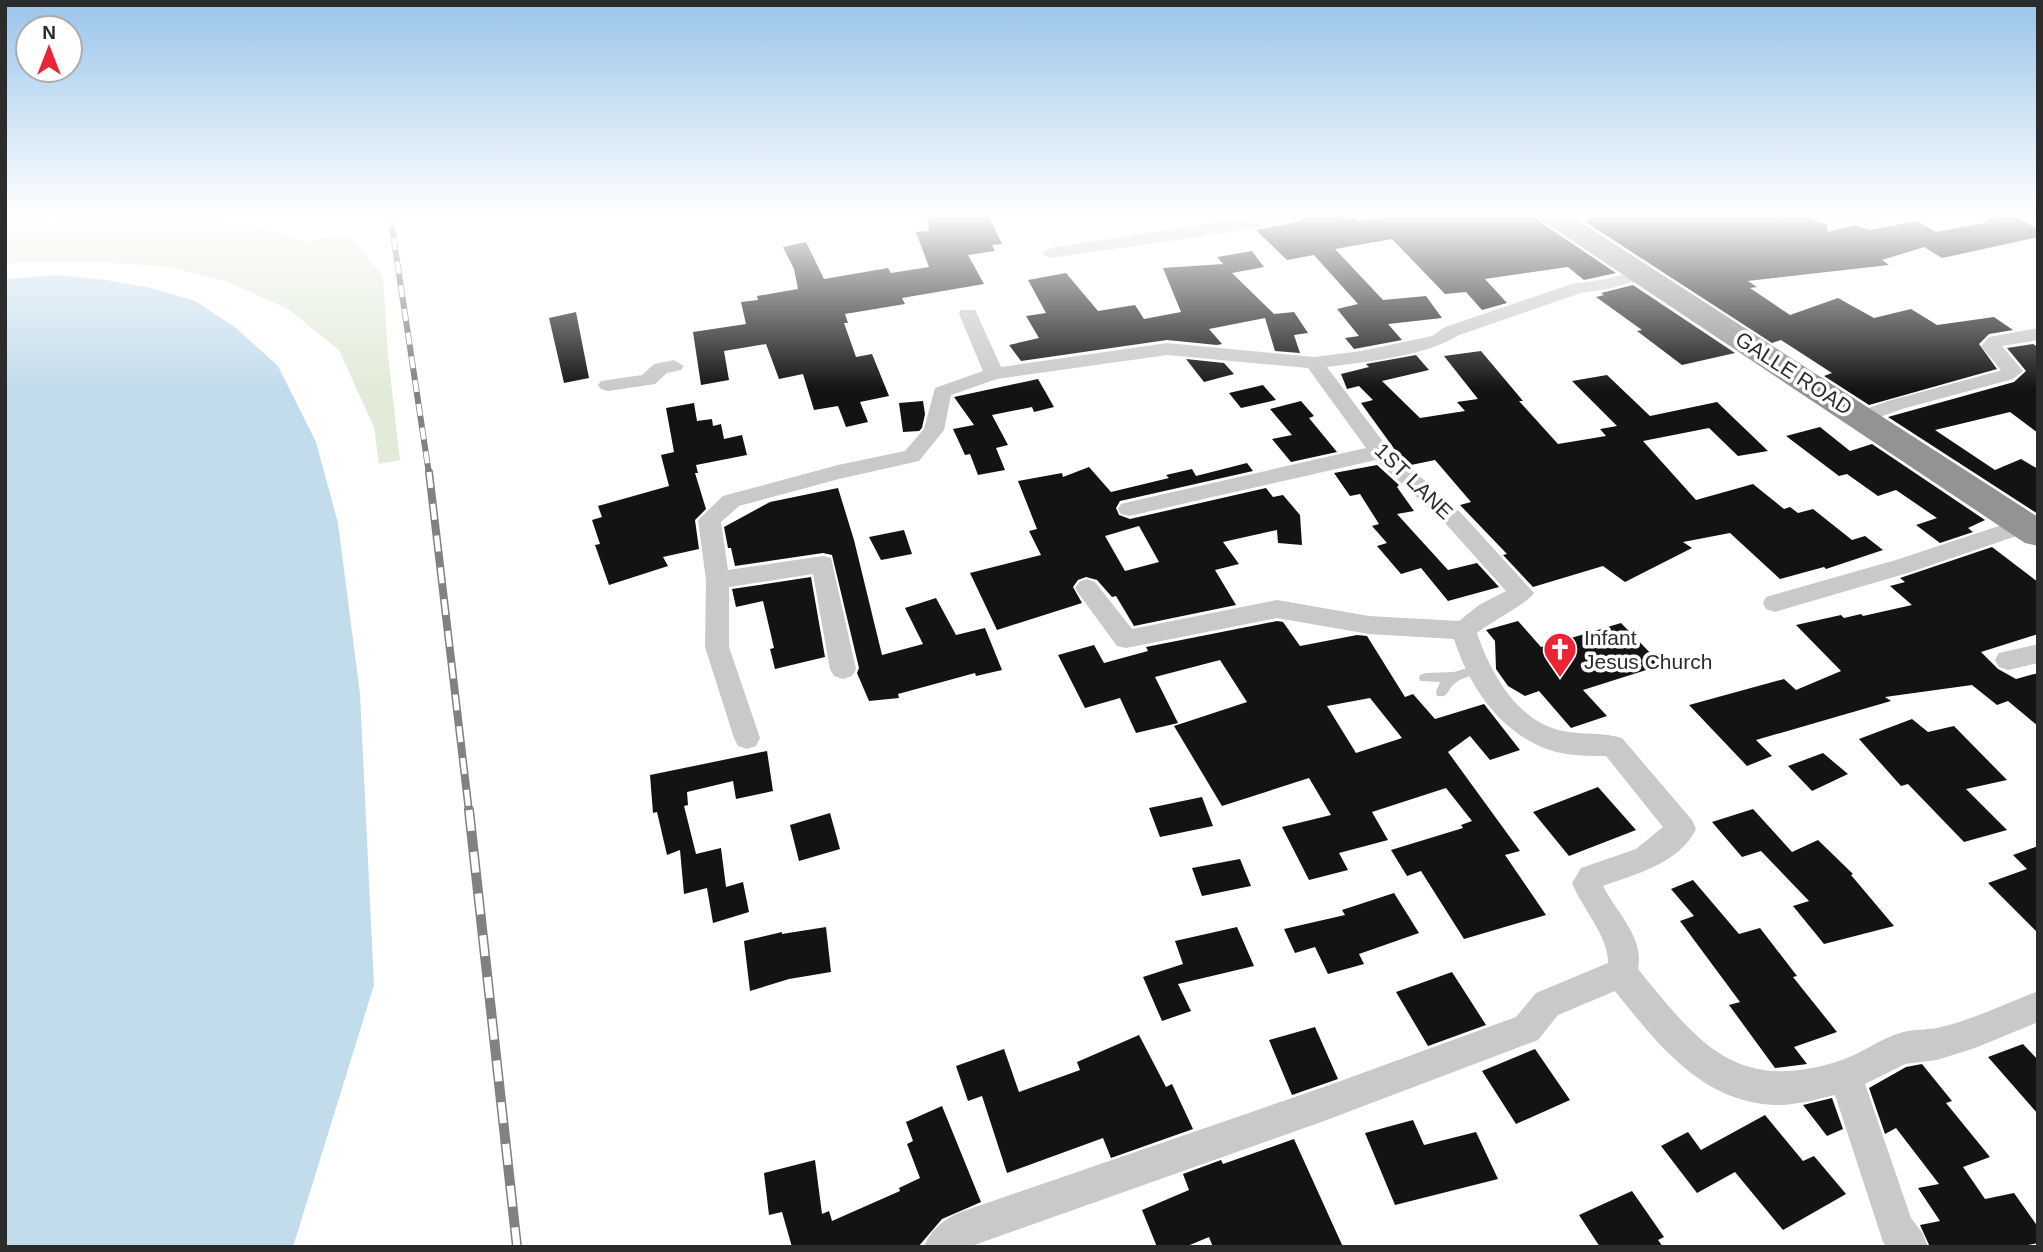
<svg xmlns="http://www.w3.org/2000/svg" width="2043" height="1252" font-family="Arial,sans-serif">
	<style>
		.green { fill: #e2ebd8 }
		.water { fill: #c3dcec }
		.building { fill: #131313; fill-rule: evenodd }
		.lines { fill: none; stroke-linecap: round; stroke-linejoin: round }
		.lane { fill: #c9c9c9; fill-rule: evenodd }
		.street { fill: #c9c9c9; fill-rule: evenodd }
		.highway { fill: #939393; fill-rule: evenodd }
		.rail-far2-casing { stroke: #818181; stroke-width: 6 }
		.rail-far1-casing { stroke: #818181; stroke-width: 8 }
		.rail-casing { stroke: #818181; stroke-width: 10 }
		.rail-far2 { stroke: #fff; stroke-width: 4.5; stroke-dasharray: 12; stroke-linecap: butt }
		.rail-far1 { stroke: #fff; stroke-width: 5; stroke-dasharray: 16; stroke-linecap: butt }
		.rail { stroke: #fff; stroke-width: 7; stroke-dasharray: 21; stroke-linecap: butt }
		.labels { text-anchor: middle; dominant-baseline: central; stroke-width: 7; stroke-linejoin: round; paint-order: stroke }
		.street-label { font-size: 21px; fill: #2c2c2c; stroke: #fff }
		.poi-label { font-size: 21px; fill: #2c2c2c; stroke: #fff; text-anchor: start }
	</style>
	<rect width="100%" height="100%" fill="#fff"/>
	<path class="green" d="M5,214H50L51,222L154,214L252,225L306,242L347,234L383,276L388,356L400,460L379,464L374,427L339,350L288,309L226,281L169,267L103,262L5,263Z"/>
	<path class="water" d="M58,275L106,280L151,288L195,301L236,328L278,366L316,442L338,523L360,694L374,985L293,1247H5V279Z"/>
	<path class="building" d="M927,214H988L1002,244L992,245L995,251L968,255L984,284L902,298L905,304L845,314L848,323H844L856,357L872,354L889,396L860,402L868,422L846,427L838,406L814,410L803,374L779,379L766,344L724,351L729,380L701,385L693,332L746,324L741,302L758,300L757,296L798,289L794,269L783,247L806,242L824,279L888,268L891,273L929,267L916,232L929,231Z
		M1308,214H1341L1342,218L1355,217L1358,221L1398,214H1534L1540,222L1616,273L1584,280L1568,267L1485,279L1507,303L1482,310L1466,292L1445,294L1392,239L1335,249L1383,300L1426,296L1442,318L1388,324L1402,340L1354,349L1345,338L1359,336L1337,309L1358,304L1314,255L1287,260L1256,230L1298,222Z
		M1594,214H1661L1664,217L1678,214L1687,216L1806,214L1814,220L1827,224L1828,232L1855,225L1869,230L1918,221L1936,232L1989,222L1985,220L2010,214L2038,229V237L1942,258L1924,247L1882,260L1889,265L1748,281L1757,287L1750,288L1790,315L1838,298L1874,318L1911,309L1937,325L1994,317L2013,330L1989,334L1979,344L1997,369L1869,405L1824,376L1832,373L1781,340L1772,343L1584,221Z
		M1252,251L1264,267L1232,273L1274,314L1294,312L1308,333L1294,335L1300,353L1275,351L1265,318L1209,329L1222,344L1217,345L1167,340L1021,361L1009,345L1039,338L1026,316L1046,313L1028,280L1066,273L1098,311L1135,305L1144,319L1181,312L1163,268L1223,264L1226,267L1217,257Z
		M1633,285L1735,353L1682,365L1637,331L1642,330L1596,297L1604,295L1601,293Z
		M576,312L589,378L564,383L549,318Z
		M2033,344L2038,347V433L2010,412L1935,430L1995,470L2021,459L2038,469V514L1888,417L2014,382L2026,371L2007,348Z
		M1481,351L1523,401H1519L1558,444L1606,436L1600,429L1617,426L1572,381L1607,375L1650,416L1717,402L1768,451L1738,456L1709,428L1643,441L1696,500L1753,484L1784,509L1790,507L1798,513L1813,509L1852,540L1865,536L1883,550L1826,569L1824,567L1780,579L1730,533L1683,542L1692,548L1625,582L1603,566L1533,587L1503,555L1507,554L1460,505L1471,502L1435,460L1411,465L1395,450L1361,403L1373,400L1359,386L1347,389L1341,374L1369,367L1366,364L1416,355L1429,370L1382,381L1420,418L1465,411L1457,402L1478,399L1444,356Z
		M1186,359L1224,363L1234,374L1204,382Z
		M1038,379L1054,407L1034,412L1032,407L992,415L1008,445L996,448L1005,470L978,475L970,454L965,455L953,429L974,425L954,397Z
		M1263,385L1276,400L1241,408L1229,393Z
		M923,401L925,414L922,428L919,431L903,432L899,403Z
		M1301,401L1314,416L1309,418L1337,452L1291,462L1272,439L1292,435L1270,409Z
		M694,403L697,421L712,419L713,426L721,424L724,439L742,435L747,455L696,465L698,473H695L706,509L695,520L699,549L663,557L668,566L609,585L595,545L600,544L592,520L602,517L598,506L669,486L661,455L674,452L666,408Z
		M1820,427L1850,451L1872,444L1985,520L1968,528L1973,532L1940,543L1916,525L1937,518L1896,490L1878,496L1847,474L1839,476L1786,436Z
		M1247,463L1253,471L1120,501L1116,508L1119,515L1130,519L1266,488L1273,497L1283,495L1300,515L1302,545L1278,543L1277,530L1223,542L1239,564L1215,570L1236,605L1134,626L1116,596L1112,597L1097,580L1086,577L1078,580L1073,587L1082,603L997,630L970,573L1041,555L1029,531L1037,529L1018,481L1062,473L1063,477L1089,467L1111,492L1169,478L1166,475L1192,469L1196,476ZM1139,526L1159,562L1125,571L1105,536Z
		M1377,465L1399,485L1397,487L1414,511L1397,514L1448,570L1477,563L1499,587L1448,601L1421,568L1401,574L1377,546L1387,543L1372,526L1379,524L1360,494L1350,496L1334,473Z
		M838,488L854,540L882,655L923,644L905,608L936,598L956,635L985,628L1002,670L976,676L975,673L898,694L899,698L869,701L857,673L859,668L832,555L823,553L735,566L731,548H728L724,527L770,502Z
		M904,530L912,554L881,560L869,537Z
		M1992,547L2038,582V634L1981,652L1998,669L2016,679L2038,673V726L2008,701L1997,705L1972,685L1885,697L1891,701L1756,740L1772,756L1747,766L1689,705L1784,679L1796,690L1841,671L1796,625L1841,615L1844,618L1861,614L1863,616L1912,605L1890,586L1905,582L1900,578Z
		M811,577L825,657L775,669L770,649L774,648L763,601L736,607L732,589Z
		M1277,621L1283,622L1300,646L1357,635L1367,636L1405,697L1413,694L1435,719L1484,704L1520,750L1490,760L1470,736L1448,752L1520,851L1505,855L1546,915L1464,939L1421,871L1407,876L1391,850L1463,828L1461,825L1472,821L1446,788L1372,812L1388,840L1339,853L1348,870L1309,880L1282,827L1331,815L1309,778L1222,806L1174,726L1247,702L1220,660L1155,677L1178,723L1136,733L1120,698L1085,708L1058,655L1094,645L1104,663L1148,651L1146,647ZM1370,698L1402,738L1356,753L1327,706Z
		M1518,621L1541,647L1621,623L1662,665L1583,690L1607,716L1571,728L1539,691L1525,696L1508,686L1496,669L1495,641L1486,630Z
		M1912,719L1928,732L1954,726L2007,780L1966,789L2007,830L1964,842L1908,784L1901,786L1859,739Z
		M767,751L773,791L736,799L733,781L687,792L688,805L684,806L696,854L721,848L726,887L743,882L749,912L713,923L707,888L684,894L680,850L667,855L657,812L653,813L650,775Z
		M1823,753L1848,774L1812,791L1788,766Z
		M1598,787L1636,830L1569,856L1533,812Z
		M1202,797L1213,826L1160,837L1149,808Z
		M1753,809L1792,852L1818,840L1853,874L1851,875L1894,926L1824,944L1793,906L1809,901L1761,851L1742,857L1712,822Z
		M830,813L840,849L799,861L790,825Z
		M2038,846V933L1988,883L2027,869L2013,855Z
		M1240,859L1251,886L1202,896L1192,868Z
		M1693,880L1739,934L1760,928L1797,976L1793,977L1837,1032L1794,1047L1807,1064L1775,1068L1729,1005L1740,1002L1680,921L1694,916L1671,889Z
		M1394,893L1419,933L1359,954L1364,964L1328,974L1315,947L1295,953L1284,929L1345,915L1342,910Z
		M826,927L831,972L789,979L750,991L744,941L782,932V934Z
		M1237,927L1254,966L1178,984L1191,1011L1162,1021L1143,977L1183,964L1175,941Z
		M1452,972L1486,1025L1428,1046L1396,992Z
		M1315,1027L1338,1079L1292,1095L1269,1040Z
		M1139,1035L1166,1087L1172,1084L1193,1129L1111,1158L1103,1138L1007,1173L982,1096L968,1101L956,1066L1004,1049L1019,1092L1080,1070L1077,1062Z
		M2023,1044L2038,1060V1114L1988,1057Z
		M1535,1049L1570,1100L1516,1124L1482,1071Z
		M1922,1064L1952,1101L1946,1103L1990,1157L1963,1167L1985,1199L2014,1193L2038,1227V1243L2019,1247H1930L1920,1225L1940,1221L1918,1188L1939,1184L1896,1128L1885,1134L1869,1088L1906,1067Z
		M1832,1098L1843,1129L1827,1136L1803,1105Z
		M942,1106L981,1202L942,1219L918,1247H792L782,1212L769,1215L764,1173L815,1160L822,1214L829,1211L832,1221L900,1191L899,1188L920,1178L907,1144L913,1141L906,1122Z
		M1765,1115L1803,1161L1814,1156L1846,1194L1783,1230L1735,1172L1697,1193L1661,1146L1688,1132L1701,1150Z
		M1413,1120L1424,1145L1476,1132L1498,1179L1395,1205L1365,1133Z
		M1294,1139L1343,1247H1213L1209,1237L1185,1247H1157L1142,1210L1189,1190L1183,1174L1221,1160L1223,1164Z
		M1632,1191L1664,1237L1658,1240L1663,1247H1600L1579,1215Z"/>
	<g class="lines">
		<path class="lane" d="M1477,665L1481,667L1483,670L1481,673C1472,676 1462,677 1454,684C1447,690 1449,698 1437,696L1436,692L1440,682L1420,681L1419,678L1420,675L1425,673L1454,672Z"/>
		<path class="street" d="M1272,214H1305L1297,219L1233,232L1050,258L1041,253L1050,248Z
			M1561,214H1589L1587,218L1558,225L1552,224L1550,220L1552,216Z
			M1809,214H1890C1879,225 1820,226 1809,214Z
			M1641,269L1647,270L1650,274L1647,278L1608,289L1581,293L1459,335C1426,356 1366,362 1327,367L1387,447L1462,514L1534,593C1529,602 1489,623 1477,633C1490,672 1518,723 1563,731C1583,735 1603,732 1622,738L1692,820L1696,829C1680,863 1636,874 1603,886C1616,912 1645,938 1638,969C1699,1044 1737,1095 1842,1060C1862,1053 1880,1039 1900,1033C1912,1029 1925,1030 1937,1028C1972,1020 2005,1004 2038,991V1022L1975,1048L1937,1060L1905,1064L1865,1084L1911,1218L1923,1234L1928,1247H1887L1883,1242L1835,1095C1818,1099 1800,1104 1782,1105C1705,1106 1659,1046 1615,991L1558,1015L1538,1040L1324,1121L969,1247H924C931,1229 944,1219 961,1212L1324,1087L1516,1017L1536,993L1608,963C1609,937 1582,908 1572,883L1581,868L1636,849L1663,827L1606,756C1589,756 1572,756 1556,752C1503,737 1470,689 1454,639L1369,634L1277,618L1126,648L1117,646L1079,594L1075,588L1079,582L1087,579L1095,582L1132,629L1277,600L1369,616L1459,621L1479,605L1506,591L1446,524L1376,460L1129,516L1121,514L1118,509L1121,504L1129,502L1366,448L1308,368L1167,355L997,379L951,395L944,430L919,461L839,479L739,506L721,522L728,570L823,556L831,558L856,669L852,676L843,679L834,676L830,669L813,574L729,587V647L760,738L756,746L747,749L738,746L734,738L705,647L706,580L698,520L723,496L838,465L905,451L924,429L935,388L983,371L959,314L961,310H975L977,314L1001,367L1167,343L1314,357L1361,351L1432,336L1445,327L1572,284L1606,279Z
			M2038,328V340L2002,346L2023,371L2013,379L1902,409L1869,421H1855L1852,417L1855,413L1888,401L1999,371L2001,370L1981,346L1989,337Z
			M674,360L684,366L681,370L667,373L655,384L608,391L601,389L598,385L601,381L642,375L654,364Z
			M2023,518L2031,521L2034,526L2031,531L1911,572L1775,612L1766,609L1763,603L1766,597L1896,560Z
			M2038,644V663L2008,670L1999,667L1995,660L1999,653Z"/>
		<path class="highway" d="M1537,214H1568L2038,517V546L2025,543L1541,220Z"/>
		<defs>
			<path id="rail-far2" d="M390,214L429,474"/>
			<path id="rail-far1" d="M429,472L469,812"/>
			<path id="rail" d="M469,810L517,1247"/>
		</defs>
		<use href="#rail-far2" class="rail-far2-casing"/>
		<use href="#rail-far1" class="rail-far1-casing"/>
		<use href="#rail" class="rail-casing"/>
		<use href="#rail-far2" class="rail-far2"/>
		<use href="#rail-far1" class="rail-far1"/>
		<use href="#rail" class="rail"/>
	</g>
	<linearGradient id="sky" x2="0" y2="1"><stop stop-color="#99c4ea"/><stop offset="0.55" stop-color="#fff"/><stop offset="1" stop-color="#fff" stop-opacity="0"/></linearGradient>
	<rect width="2043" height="389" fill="url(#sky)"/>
	<defs>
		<symbol id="church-pin" viewBox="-11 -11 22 30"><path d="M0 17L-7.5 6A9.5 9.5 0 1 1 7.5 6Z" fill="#ec2535" stroke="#fff"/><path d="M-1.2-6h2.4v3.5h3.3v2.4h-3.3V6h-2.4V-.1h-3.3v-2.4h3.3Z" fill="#fff"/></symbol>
	</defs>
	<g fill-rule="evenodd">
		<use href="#church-pin" x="1541" y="630" width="38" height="52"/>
	</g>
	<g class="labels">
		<g class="street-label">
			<text transform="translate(1794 373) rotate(33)">GALLE ROAD</text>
			<text transform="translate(1414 481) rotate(44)">1ST LANE</text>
		</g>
		<g class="poi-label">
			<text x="1584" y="637">Infant<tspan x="1584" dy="24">Jesus Church</tspan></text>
		</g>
	</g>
	<rect width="2043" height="1252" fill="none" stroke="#2c2c2c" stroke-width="14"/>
	<g transform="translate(49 49)"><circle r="33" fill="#ffffff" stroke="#ababab" stroke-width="2"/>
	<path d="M0-5L12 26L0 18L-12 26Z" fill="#ec2535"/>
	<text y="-10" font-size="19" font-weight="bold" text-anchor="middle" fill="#2c2c2c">N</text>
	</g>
</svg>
